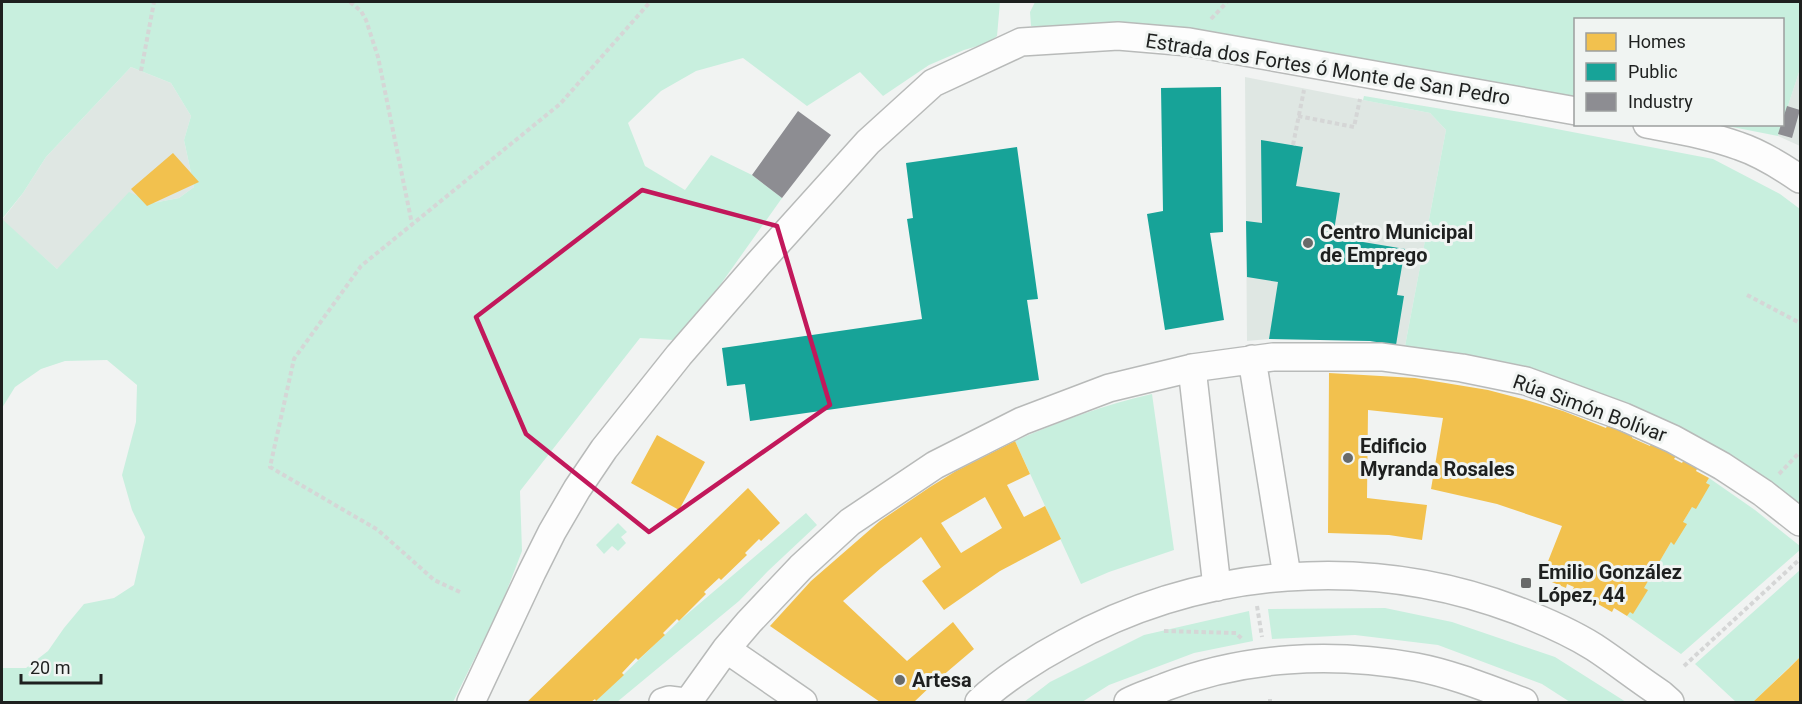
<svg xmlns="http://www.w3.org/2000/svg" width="1802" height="704" font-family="Roboto,sans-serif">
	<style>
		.built { fill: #dfe7e3 }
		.green { fill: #c8efde; fill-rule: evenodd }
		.homes { fill: #f2c14e; fill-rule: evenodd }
		.public { fill: #17a398 }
		.industry { fill: #8d8d92 }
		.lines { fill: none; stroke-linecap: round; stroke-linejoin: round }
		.street-casing { stroke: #b8bab9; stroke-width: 30 }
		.path { stroke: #d5d6d6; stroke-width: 4; stroke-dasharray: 4.5 3; stroke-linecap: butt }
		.street { stroke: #fdfdfd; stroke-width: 27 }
		.marked { fill: none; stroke: #c2185b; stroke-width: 4.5; stroke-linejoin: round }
		.poi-dot { fill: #686a69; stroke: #f0f4f2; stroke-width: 2 }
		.labels { text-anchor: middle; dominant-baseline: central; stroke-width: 6; stroke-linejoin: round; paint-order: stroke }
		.street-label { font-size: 20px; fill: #1e201f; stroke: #f0f4f2 }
		.poi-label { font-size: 20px; font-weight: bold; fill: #1e201f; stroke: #f0f4f2; text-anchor: start }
	</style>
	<rect width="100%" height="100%" fill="#f1f3f2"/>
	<path class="built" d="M131,67L171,83L191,116L184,140L194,187L179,198L153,203L57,269L2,220L23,193L46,157Z
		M1800,69V146L1778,136Z
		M1245,77L1430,113L1446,130L1405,346L1370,341L1269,339L1247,341Z"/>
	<path class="green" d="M2,2H1000L997,36L988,43L964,50L929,65L883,96L860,72L807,106L743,58L696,71L661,91L628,123L645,166L685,190L711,155L752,175L782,198L718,288L673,340L640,338L520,491L522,551L502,603L453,702H2V668H26L48,651L64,628L84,604L114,598L134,585L145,537L132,510L122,475L136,422L137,385L107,360L65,361L41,369L15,387L2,408ZM131,67L171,83L191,116L184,140L194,187L179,198L153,203L129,192L57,269L2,219L23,193L46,157Z
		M1035,2H1800V69L1783,121L1782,20H1576L1575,97L1223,35L1153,25L1102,22L1042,28L1031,26L1030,12Z
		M1364,96L1520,122L1713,159L1780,194L1800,209V513L1479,359L1405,346L1446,130L1430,113L1363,100Z
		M1722,125H1781L1778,136Z
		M1152,394L1174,550L1109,572L1081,584L1015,441C1060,421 1104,405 1152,394Z
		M1709,478L1755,510L1800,546V550L1681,654L1627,616Z
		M806,513L817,525L768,571L739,601L617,702H595L679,621Z
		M618,523L627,532L621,537L626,543L618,551L612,546L604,554L596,545Z
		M1800,570V657L1753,702H1736L1695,664Z
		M1385,608L1452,622L1555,657L1626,702H1570L1542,684L1438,645L1355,635L1272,639L1268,609Z
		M1249,611L1253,641L1194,653L1109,685L1082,702H1024L1050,682L1144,635Z"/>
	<path class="homes" d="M173,153L199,182L147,206L131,189Z
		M1329,373L1415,378L1488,390L1526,400L1563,411L1606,428L1608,424L1633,435L1632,438L1650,446L1651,443L1676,456L1674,459L1682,463L1684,460L1698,467L1696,471L1709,478L1706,483L1710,485L1696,509L1692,507L1683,522L1687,524L1674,545L1671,542L1644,588L1648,590L1633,614L1630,612L1627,616L1614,608L1612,612L1598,604L1600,600L1592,596L1590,600L1572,591L1574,587L1567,584L1566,588L1547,580L1549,577L1543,574L1562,526L1497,504L1431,489L1443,418L1368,410L1367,498L1427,505L1422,540L1389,535L1328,533Z
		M657,435L705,462L679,510L631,483Z
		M1015,441L1030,474L1007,485L1024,517L1045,506L1061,539L1000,571L944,610L922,581L941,567L921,537L881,568L843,601L907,661L953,622L974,649L934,683L914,702H880L770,626L811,581L880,521L930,487L956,471ZM985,497L1002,528L961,553L941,523Z
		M748,488L780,523L761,541L759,539L745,553L747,555L721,580L719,578L704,592L706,594L679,621L677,619L663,633L665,635L638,660L636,658L622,673L624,675L596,701L595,699L591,702H527Z
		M1800,657V702H1753L1788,669Z"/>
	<path class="public" d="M1221,87L1223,232L1210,233L1224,320L1165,330L1147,214L1163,211L1161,88Z
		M1261,140L1303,147L1296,186L1340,193L1333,237L1405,249L1397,295L1404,296L1396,345L1370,341L1269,339L1278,282L1247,277L1246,221L1262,223Z
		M1017,147L1038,299L1027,300L1039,380L750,421L745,384L727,386L722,348L922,319L907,219L913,218L906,163Z"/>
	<path class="industry" d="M1787,106L1800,110L1792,138L1778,134Z
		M798,111L831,135L782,198L752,175Z"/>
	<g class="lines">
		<defs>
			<path id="street" d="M1647,124C1678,130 1709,135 1739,146C1760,153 1781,166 1800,179
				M1252,359L1287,576
				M1192,368L1217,587
				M726,649L803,702
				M471,702L532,572L552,532L577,489L604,449L679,355L758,264L868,142L933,83L1021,42L1118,36L1189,42L1576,111
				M663,702L669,700L685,702
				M688,702L726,649L749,622L801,567L850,522L935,465L1022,421L1109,388L1192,368L1273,357H1382L1462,368L1526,381L1624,417L1673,439L1722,466L1763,493L1800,522
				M979,702C1001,681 1037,658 1065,643C1202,567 1369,554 1516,610C1542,620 1570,632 1594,647C1617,662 1638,679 1661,694L1670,702
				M1128,702C1139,696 1153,692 1165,687C1245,656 1333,652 1416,667C1453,674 1489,689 1524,702"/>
		</defs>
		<use href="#street" class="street-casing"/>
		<path class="path" d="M350,2L361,11L366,20L378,57L412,224
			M1211,19L1227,2
			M141,71L154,2
			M1298,116L1354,127L1360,99
			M1293,145L1304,90
			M1747,295L1800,323
			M1779,474L1799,453
			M460,592L434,580L378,530L270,467L294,359L361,266L560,104L650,2
			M1257,606L1262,637
			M1164,631L1236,633L1243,640
			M1684,666L1800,559
			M1270,699V702"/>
		<use href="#street" class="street"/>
	</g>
	<path class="marked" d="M642,190L777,226L830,405L649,532L526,434L476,317Z"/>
	<g class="poi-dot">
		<circle cx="1308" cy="243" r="6"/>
		<circle cx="1348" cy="458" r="6"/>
		<rect x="1520" y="577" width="12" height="12" rx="3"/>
		<circle cx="900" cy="680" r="6"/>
	</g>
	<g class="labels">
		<g class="street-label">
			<text transform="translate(1328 69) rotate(9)">Estrada dos Fortes ó Monte de San Pedro</text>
			<text transform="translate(1590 408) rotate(20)">Rúa Simón Bolívar</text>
		</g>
		<g class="poi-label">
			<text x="1320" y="232">Centro Municipal<tspan x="1320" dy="23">de Emprego</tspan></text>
			<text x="1360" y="446">Edificio<tspan x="1360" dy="23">Myranda Rosales</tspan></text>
			<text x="1538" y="572">Emilio González<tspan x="1538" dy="23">López, 44</tspan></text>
			<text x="912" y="680">Artesa</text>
		</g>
	</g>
	<rect width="1802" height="704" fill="none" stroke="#1e201f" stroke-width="6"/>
	<rect x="1574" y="18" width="210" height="108" fill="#f0f4f2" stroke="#9c9f9e" stroke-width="1.5"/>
	<rect x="1586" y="33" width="30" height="18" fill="#f2c14e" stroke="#9c9f9e" stroke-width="1.5"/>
	<text x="1628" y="48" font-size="18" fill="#1e201f">Homes</text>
	<rect x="1586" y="63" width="30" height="18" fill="#17a398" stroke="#9c9f9e" stroke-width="1.5"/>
	<text x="1628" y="78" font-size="18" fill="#1e201f">Public</text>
	<rect x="1586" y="93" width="30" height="18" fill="#8d8d92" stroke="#9c9f9e" stroke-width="1.5"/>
	<text x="1628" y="108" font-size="18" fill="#1e201f">Industry</text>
	<path d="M21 674v9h80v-9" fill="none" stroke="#1e201f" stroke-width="3"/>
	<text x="30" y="674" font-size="18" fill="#1e201f" stroke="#f0f4f2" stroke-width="4.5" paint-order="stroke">20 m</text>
</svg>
